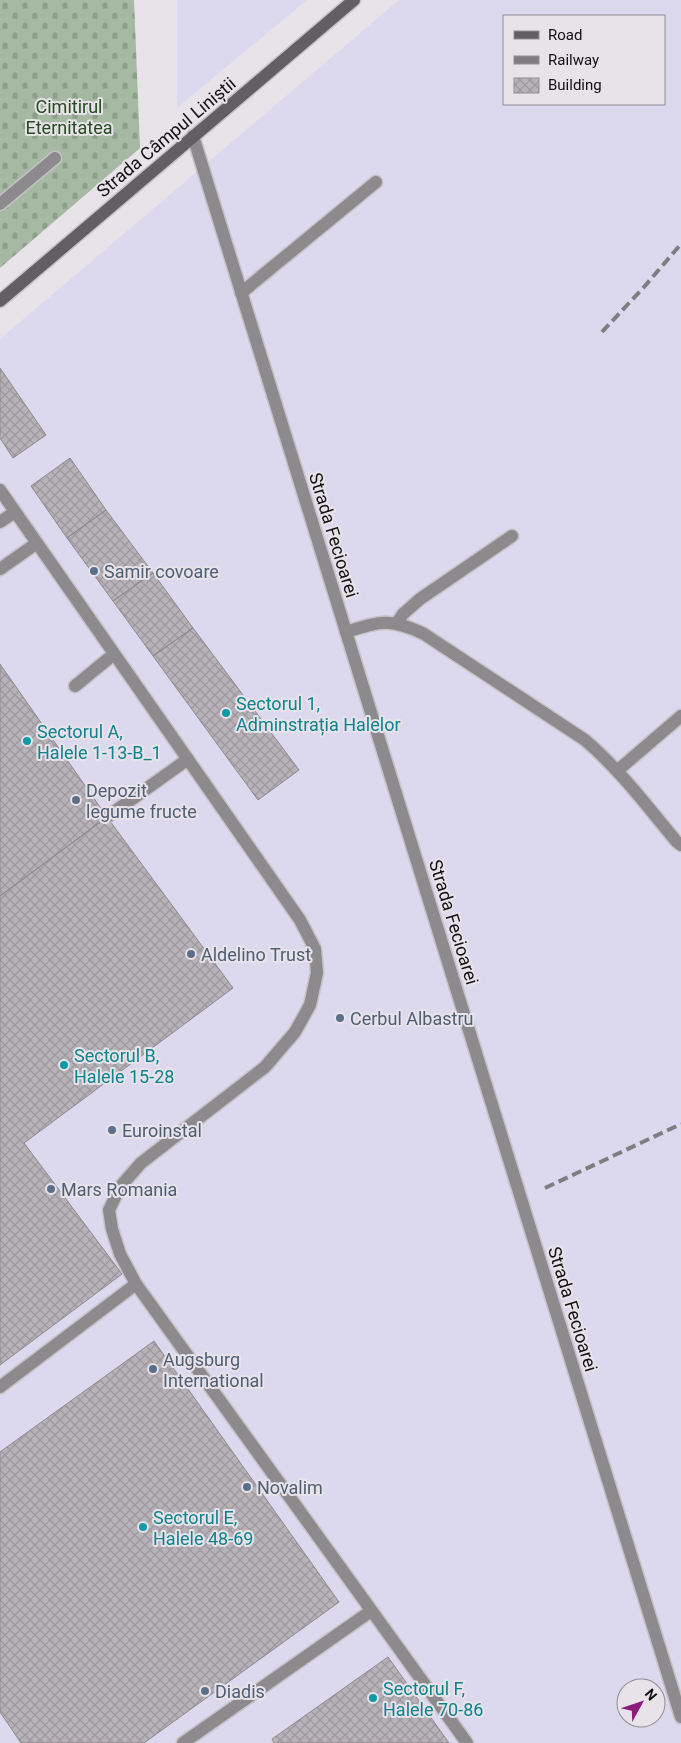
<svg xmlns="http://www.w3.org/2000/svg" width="681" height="1743" font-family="Roboto,sans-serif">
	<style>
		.industrial { fill: #dcd8ee; fill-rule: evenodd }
		.cemetery { fill: url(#cemetery-stones) }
		.building { fill: url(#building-cross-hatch); stroke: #8e898f }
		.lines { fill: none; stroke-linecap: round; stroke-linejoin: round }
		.lane-casing { stroke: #c5c1c6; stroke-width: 15 }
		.street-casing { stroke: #c5c1c6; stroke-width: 15 }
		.secondary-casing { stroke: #c5c1c6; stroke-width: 15 }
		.lane { stroke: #8c8a8c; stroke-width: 12 }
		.street { stroke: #8c8a8c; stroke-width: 12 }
		.secondary { stroke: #625e62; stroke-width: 12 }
		.rail { stroke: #807d81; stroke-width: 4; stroke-dasharray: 10 5; stroke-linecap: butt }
		.service-dot { fill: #5c6f8a; stroke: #e8e3e9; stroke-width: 2 }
		.culture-dot { fill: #0f9aa8; stroke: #e8e3e9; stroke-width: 2 }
		.labels { text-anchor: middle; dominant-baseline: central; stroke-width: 4; stroke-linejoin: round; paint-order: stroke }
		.park-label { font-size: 18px; fill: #234b1f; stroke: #e8e3e9 }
		.street-label { font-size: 18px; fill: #100f11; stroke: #e8e3e9 }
		.service-label { font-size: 18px; fill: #4e5e75; stroke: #e8e3e9; text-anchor: start }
		.culture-label { font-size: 18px; fill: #0d838f; stroke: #e8e3e9; text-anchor: start }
	</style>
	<defs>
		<pattern id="cemetery-stones" width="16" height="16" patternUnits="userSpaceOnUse" patternTransform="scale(1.25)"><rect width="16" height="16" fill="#a5b9a3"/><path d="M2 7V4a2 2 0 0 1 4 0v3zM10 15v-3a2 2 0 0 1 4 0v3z" fill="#8d9e8b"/></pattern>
		<pattern id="building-cross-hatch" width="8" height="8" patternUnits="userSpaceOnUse" patternTransform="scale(1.25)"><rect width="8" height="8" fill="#b7b2b8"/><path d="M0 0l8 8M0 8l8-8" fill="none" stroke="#9c989d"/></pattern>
	</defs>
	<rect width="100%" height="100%" fill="#e8e3e9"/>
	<path class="industrial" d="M177,0H307L177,108Z
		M399,0H681V1743H0V339ZM505,16H665V104H505ZM626,1688H656V1718H626Z"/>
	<path class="cemetery" d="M0,0H134L140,148L0,268Z"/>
	<path class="building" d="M0,368L46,435L13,458L0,438Z
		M70,458L106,510L67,538L31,486Z
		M106,510L153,573L113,601L67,538Z
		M153,573L193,628L153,656L113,601Z
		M193,628L299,770L258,800L153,656Z
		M0,664L107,817L0,896Z
		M107,817L233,988L24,1143L122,1274L0,1365V896Z
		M154,1341L339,1602L144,1743H21L0,1712V1452Z
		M388,1657L449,1743H274L272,1739Z"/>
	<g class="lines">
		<defs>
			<path id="lane" d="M241,293L376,182
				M0,490L300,920L315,949L317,973L310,1005L295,1032L265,1067L141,1163L120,1187L109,1210L112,1229L120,1254L136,1284L467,1743
				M0,522L15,512
				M0,569L37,543
				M397,623L403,614L420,599L512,536
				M346,632C381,621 390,618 424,634L585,740C619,769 647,806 676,841L681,845
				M75,686L114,654
				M617,771L681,716
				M107,817L188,759
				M0,1387L136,1284
				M183,1743L371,1611"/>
			<path id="street" d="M193,136L681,1717
				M0,204L55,158"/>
			<path id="secondary" d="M0,301L354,0"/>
		</defs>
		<use href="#lane" class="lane-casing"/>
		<use href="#street" class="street-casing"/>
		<use href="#secondary" class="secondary-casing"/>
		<use href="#lane" class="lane"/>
		<use href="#street" class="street"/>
		<use href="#secondary" class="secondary"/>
		<path class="rail" d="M602,332L644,287L681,244
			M545,1188L681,1124"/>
	</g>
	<g class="service-dot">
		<circle cx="94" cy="571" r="5"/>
		<circle cx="76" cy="800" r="5"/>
		<circle cx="191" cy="954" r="5"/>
		<circle cx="340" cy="1018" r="5"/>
		<circle cx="112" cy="1130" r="5"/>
		<circle cx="51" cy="1189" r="5"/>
		<circle cx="153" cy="1369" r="5"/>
		<circle cx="247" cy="1487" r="5"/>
		<circle cx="205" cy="1691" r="5"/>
	</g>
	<g class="culture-dot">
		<circle cx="226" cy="713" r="5"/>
		<circle cx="27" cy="741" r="5"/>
		<circle cx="64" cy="1065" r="5"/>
		<circle cx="143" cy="1527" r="5"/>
		<circle cx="373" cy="1698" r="5"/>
	</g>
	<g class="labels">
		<g class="park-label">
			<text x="69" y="106">Cimitirul<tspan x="69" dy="21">Eternitatea</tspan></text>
		</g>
		<g class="street-label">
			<text transform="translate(166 137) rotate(-40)">Strada Câmpul Liniștii</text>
			<text transform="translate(334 535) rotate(73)">Strada Fecioarei</text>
			<text transform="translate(454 922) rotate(73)">Strada Fecioarei</text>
			<text transform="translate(573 1309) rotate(73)">Strada Fecioarei</text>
		</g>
		<g class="service-label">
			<text x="104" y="571">Samir covoare</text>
			<text x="86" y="790">Depozit<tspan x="86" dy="21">legume fructe</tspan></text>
			<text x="201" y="954">Aldelino Trust</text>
			<text x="350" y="1018">Cerbul Albastru</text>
			<text x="122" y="1130">Euroinstal</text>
			<text x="61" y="1189">Mars Romania</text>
			<text x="163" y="1359">Augsburg<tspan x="163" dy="21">International</tspan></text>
			<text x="257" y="1487">Novalim</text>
			<text x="215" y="1691">Diadis</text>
		</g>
		<g class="culture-label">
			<text x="236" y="703">Sectorul 1,<tspan x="236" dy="21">Adminstrația Halelor</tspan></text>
			<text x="37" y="731">Sectorul A,<tspan x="37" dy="21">Halele 1-13-B_1</tspan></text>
			<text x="74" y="1055">Sectorul B,<tspan x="74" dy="21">Halele 15-28</tspan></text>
			<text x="153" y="1517">Sectorul E,<tspan x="153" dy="21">Halele 48-69</tspan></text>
			<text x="383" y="1688">Sectorul F,<tspan x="383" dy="21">Halele 70-86</tspan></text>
		</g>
	</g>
	<rect x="503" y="15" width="162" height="90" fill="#e8e3e9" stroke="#928e93"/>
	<rect x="514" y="31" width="25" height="8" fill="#625e62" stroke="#928e93"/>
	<text x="548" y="40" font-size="15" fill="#100f11">Road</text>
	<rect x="514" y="56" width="25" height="8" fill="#807d81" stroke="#928e93"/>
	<text x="548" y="65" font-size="15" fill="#100f11">Railway</text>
	<rect x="514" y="78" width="25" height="15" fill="url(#building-cross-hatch)" stroke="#928e93"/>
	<text x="548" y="90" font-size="15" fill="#100f11">Building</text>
	<g transform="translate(641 1703) rotate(50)"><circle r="24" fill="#e8e3e9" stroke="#928e93"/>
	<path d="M0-4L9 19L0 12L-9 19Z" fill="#8c1b7d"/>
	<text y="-8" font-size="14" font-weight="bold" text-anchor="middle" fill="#100f11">N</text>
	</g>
</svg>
